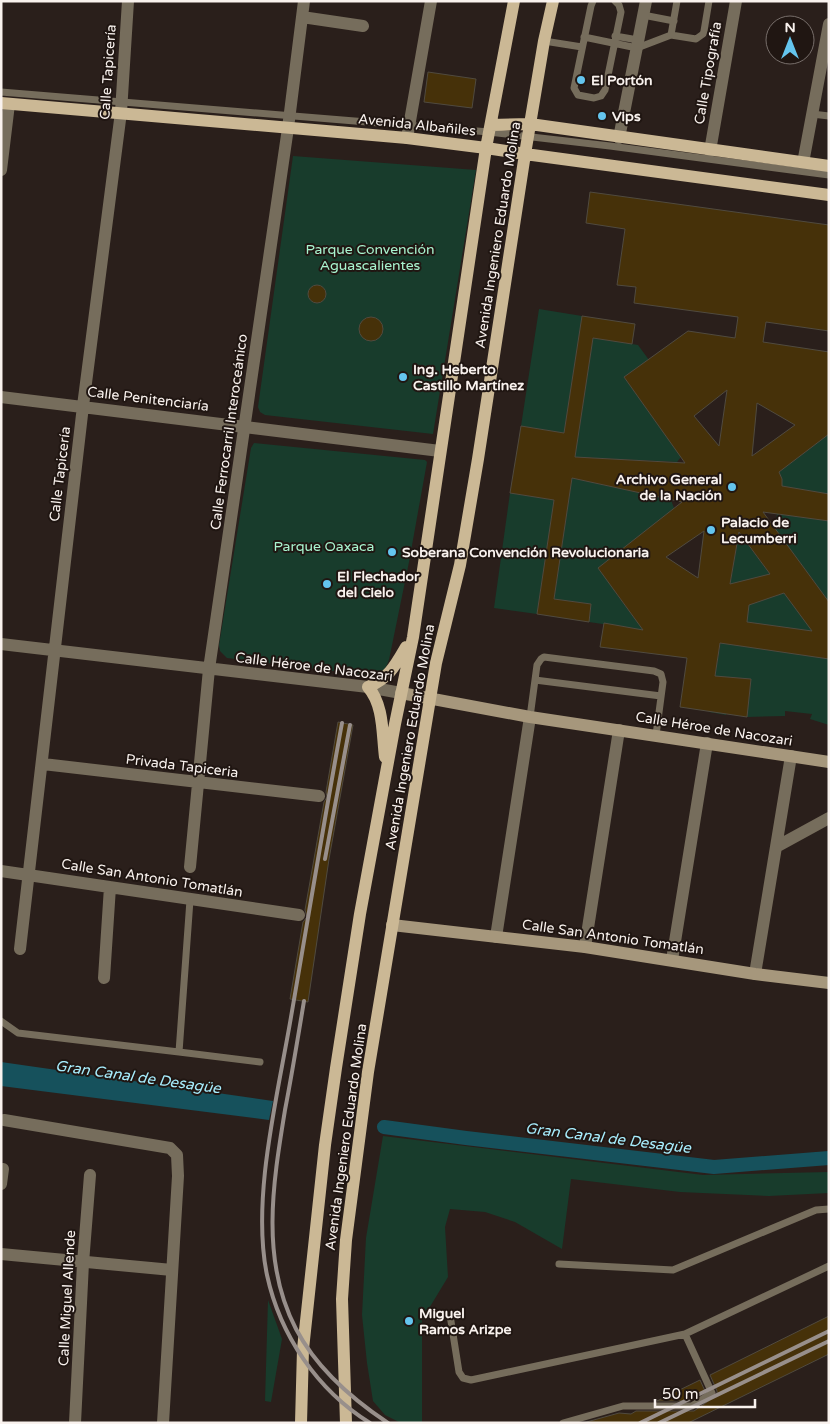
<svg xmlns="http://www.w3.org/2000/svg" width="830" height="1424" font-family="'Varela Round',sans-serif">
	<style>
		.green { fill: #183c2c }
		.water { fill: #16515c }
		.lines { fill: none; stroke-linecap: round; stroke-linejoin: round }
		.canal { stroke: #16515c; stroke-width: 14 }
		.building { fill: #463109; stroke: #504a3f; fill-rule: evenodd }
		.lane { stroke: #766d5c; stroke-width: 7 }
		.street { stroke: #766d5c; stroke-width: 12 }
		.secondary { stroke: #a6977c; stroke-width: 12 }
		.primary { stroke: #cbb895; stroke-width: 12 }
		.rail { stroke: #988f8b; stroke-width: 4 }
		.poi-dot { fill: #64c5ee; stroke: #201612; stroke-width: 2 }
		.labels { text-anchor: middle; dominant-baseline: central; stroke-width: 4; stroke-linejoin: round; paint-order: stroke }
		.street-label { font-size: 14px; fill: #f9f2ee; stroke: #201612 }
		.poi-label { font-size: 14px; font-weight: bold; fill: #f9f2ee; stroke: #201612; text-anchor: start }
		.park-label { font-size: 14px; fill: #a8f4cf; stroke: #201612 }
		.water-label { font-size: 15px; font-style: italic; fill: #a7edfd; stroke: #201612 }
	</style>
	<rect width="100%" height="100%" fill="#2a1f1b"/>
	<path class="green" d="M293,156L476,170L433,434L265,415L260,412L258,407Z
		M539,309L582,316L564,433L521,426Z
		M593,338L638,345L649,360L624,377L681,457L677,462L575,457Z
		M829,434V494L782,486V479L779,472Z
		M254,443L425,460L427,462L409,562L390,655C388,666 384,672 373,676L227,658L220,651L219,645L251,448Z
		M572,478L671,500L674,508L615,592L643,630L589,622L591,604L554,599Z
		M510,493L554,500L537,614L494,608Z
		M777,514L829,521V602L771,523L776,519Z
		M746,542L829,653V725L810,719L812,714L785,711V716L747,717L751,679L730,677L726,715L709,712L737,544H741Z
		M383,1136L703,1175L829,1172V1193L769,1196L680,1192L571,1179L562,1249L515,1222L485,1212L450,1209L445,1227L448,1277L422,1320V1423H401L385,1415L373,1401L367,1363L362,1315L366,1238Z
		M268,1300L282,1339L271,1402L265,1401Z"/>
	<path class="water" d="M1,1062L273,1101L269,1120L1,1086Z"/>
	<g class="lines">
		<path class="canal" d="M384,1127L466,1138L714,1167L829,1158"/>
	</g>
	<path class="building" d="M428,72L476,79L472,108L424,102Z
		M590,192L829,225V331L766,322L763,342L829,352V434L779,472L782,479V486L829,494V521L763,512L829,602V659L720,643L715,676L751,679L747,717L680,707L687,658L600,647L604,623L643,630L598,568L682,502L572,478L554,599L591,604L589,622L537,614L554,500L510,493L521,426L564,433L582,316L635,324L632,344L593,338L575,457L685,463L624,377L688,331L735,338L738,317L634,303L636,287L617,285L625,229L586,223ZM727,390L719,446L694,416ZM757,403L795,425L752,456ZM704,531L698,578L666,557ZM739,532L770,574L730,584ZM784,593L812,631L747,622L749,605Z
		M308 294a9 9 0 1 1 18 0a9 9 0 1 1-18 0Z
		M359 329a12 12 0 1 1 24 0a12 12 0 1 1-24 0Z
		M338,722L353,725L329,859L308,1002L290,999L303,922L307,917L305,910L324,802L327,797L326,792Z
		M829,1316V1354L688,1423H583L619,1413L631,1414L636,1411H694L717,1395V1391L710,1375Z
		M700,1380L705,1391L690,1401H657Z"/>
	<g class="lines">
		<path class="lane" d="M593,1L591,6L574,88L578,95L594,98L601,96L605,90L621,12L619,5L615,1
			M643,15L674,21
			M671,35L677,1
			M615,36L638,40
			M584,37L637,48L671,35L696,39L703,34L704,31L709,1
			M544,41L582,47
			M1,92L489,132L610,146L829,175
			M812,114L829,116
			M535,680L661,696
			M530,717L537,665L541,659L544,657L654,671L661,674L663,682L656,735
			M1,1021L18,1033L179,1052L190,900
			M179,1052L260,1062
			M559,1264L673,1270L816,1210L829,1209
			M450,1315L459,1372L463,1378L471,1380L685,1334L829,1266
			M563,1423L623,1406H692L712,1393L685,1334"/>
		<path class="street" d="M302,17L363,26
			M407,138L431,1
			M619,138L646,1
			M710,151L736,1
			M803,163L829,24
			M1,170L9,104
			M1,397L440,451
			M1,644L368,687L401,693
			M43,764L319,796
			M776,847L829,818
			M190,867L209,669L288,128L304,1
			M1,871L299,915
			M496,937L530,717
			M585,947L619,730
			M20,949L83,406L121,112L128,1
			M672,960L707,743
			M755,974L791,756
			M104,978L110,887
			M4,1120L170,1148L177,1155L178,1176L163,1423
			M1,1184L3,1169
			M1,1254L172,1270
			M75,1423L83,1263L90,1175"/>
		<path class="secondary" d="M401,693L530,717L829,762
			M392,925L585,947L755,974L829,983"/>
		<path class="primary" d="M1,103L407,138L486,148L525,154L829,195
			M491,125L530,124L829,166
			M385,757C382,734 384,705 368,687C389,678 395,666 406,647
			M301,1423L303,1349L325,1145L336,1068L360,914L395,724L413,637L486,148L514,1
			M346,1423L342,1299L346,1240L368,1072L436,663L460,565L478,459L525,154L544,41L553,1"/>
		<path class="rail" d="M342,723C324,821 308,919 291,1017C278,1094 251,1199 267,1275C280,1335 317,1390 370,1423
			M325,859L350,725
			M304,1001C298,1037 292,1074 285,1110C273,1183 260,1260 296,1329C317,1369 352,1399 388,1423
			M640,1423L829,1331
			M659,1423L829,1341"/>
	</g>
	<g class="poi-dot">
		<circle cx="581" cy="80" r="5"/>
		<circle cx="602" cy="116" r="5"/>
		<circle cx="403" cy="377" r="5"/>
		<circle cx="732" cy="487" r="5"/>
		<circle cx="711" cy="530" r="5"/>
		<circle cx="392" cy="552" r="5"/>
		<circle cx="327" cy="584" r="5"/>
		<circle cx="409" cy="1321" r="5"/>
	</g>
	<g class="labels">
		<g class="street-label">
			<text transform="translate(108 72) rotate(-86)">Calle Tapicería</text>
			<text transform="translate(708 73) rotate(-80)">Calle Tipografía</text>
			<text transform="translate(417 125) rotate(6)">Avenida Albañiles</text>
			<text transform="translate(498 235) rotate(-81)">Avenida Ingeniero Eduardo Molina</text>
			<text transform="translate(148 399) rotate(7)">Calle Penitenciaría</text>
			<text transform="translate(229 432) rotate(-82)">Calle Ferrocarril Interoceánico</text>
			<text transform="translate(60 474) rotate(-83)">Calle Tapicería</text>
			<text transform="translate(314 667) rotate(7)">Calle Héroe de Nacozari</text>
			<text transform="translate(714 729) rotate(9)">Calle Héroe de Nacozari</text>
			<text transform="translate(410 737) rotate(-80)">Avenida Ingeniero Eduardo Molina</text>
			<text transform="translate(182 766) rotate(7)">Privada Tapiceria</text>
			<text transform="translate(152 878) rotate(9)">Calle San Antonio Tomatlán</text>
			<text transform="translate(613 937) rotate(8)">Calle San Antonio Tomatlán</text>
			<text transform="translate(346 1137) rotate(-82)">Avenida Ingeniero Eduardo Molina</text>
			<text transform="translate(67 1298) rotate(-87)">Calle Miguel Allende</text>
		</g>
		<g class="poi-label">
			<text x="591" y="80">El Portón</text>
			<text x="612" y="116">Vips</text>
			<text x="413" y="369">Ing. Heberto<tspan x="413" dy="16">Castillo Martínez</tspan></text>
			<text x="722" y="479" text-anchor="end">Archivo General<tspan x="722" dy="16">de la Nación</tspan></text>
			<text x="721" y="522">Palacio de<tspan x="721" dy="16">Lecumberri</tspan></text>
			<text x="402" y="552">Soberana Convención Revolucionaria</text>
			<text x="337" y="576">El Flechador<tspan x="337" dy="16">del Cielo</tspan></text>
			<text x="419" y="1313">Miguel<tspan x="419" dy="16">Ramos Arizpe</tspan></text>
		</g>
		<g class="park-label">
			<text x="370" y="249">Parque Convención<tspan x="370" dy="16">Aguascalientes</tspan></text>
			<text x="324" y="546">Parque Oaxaca</text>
		</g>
		<g class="water-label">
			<text transform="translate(138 1077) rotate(8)">Gran Canal de Desagüe</text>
			<text transform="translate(608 1138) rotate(7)">Gran Canal de Desagüe</text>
		</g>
	</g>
	<rect width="830" height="1424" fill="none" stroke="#f9f2ee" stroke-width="5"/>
	<g transform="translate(790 40)"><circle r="24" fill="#201612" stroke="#776e6a"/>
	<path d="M0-4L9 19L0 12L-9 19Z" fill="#64c5ee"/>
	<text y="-8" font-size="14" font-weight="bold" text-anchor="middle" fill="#f9f2ee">N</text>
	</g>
	<path d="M655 1399v8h100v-8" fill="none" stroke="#f9f2ee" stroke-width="2.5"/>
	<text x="662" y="1399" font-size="15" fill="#f9f2ee" stroke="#201612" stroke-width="4" paint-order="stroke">50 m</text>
</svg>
